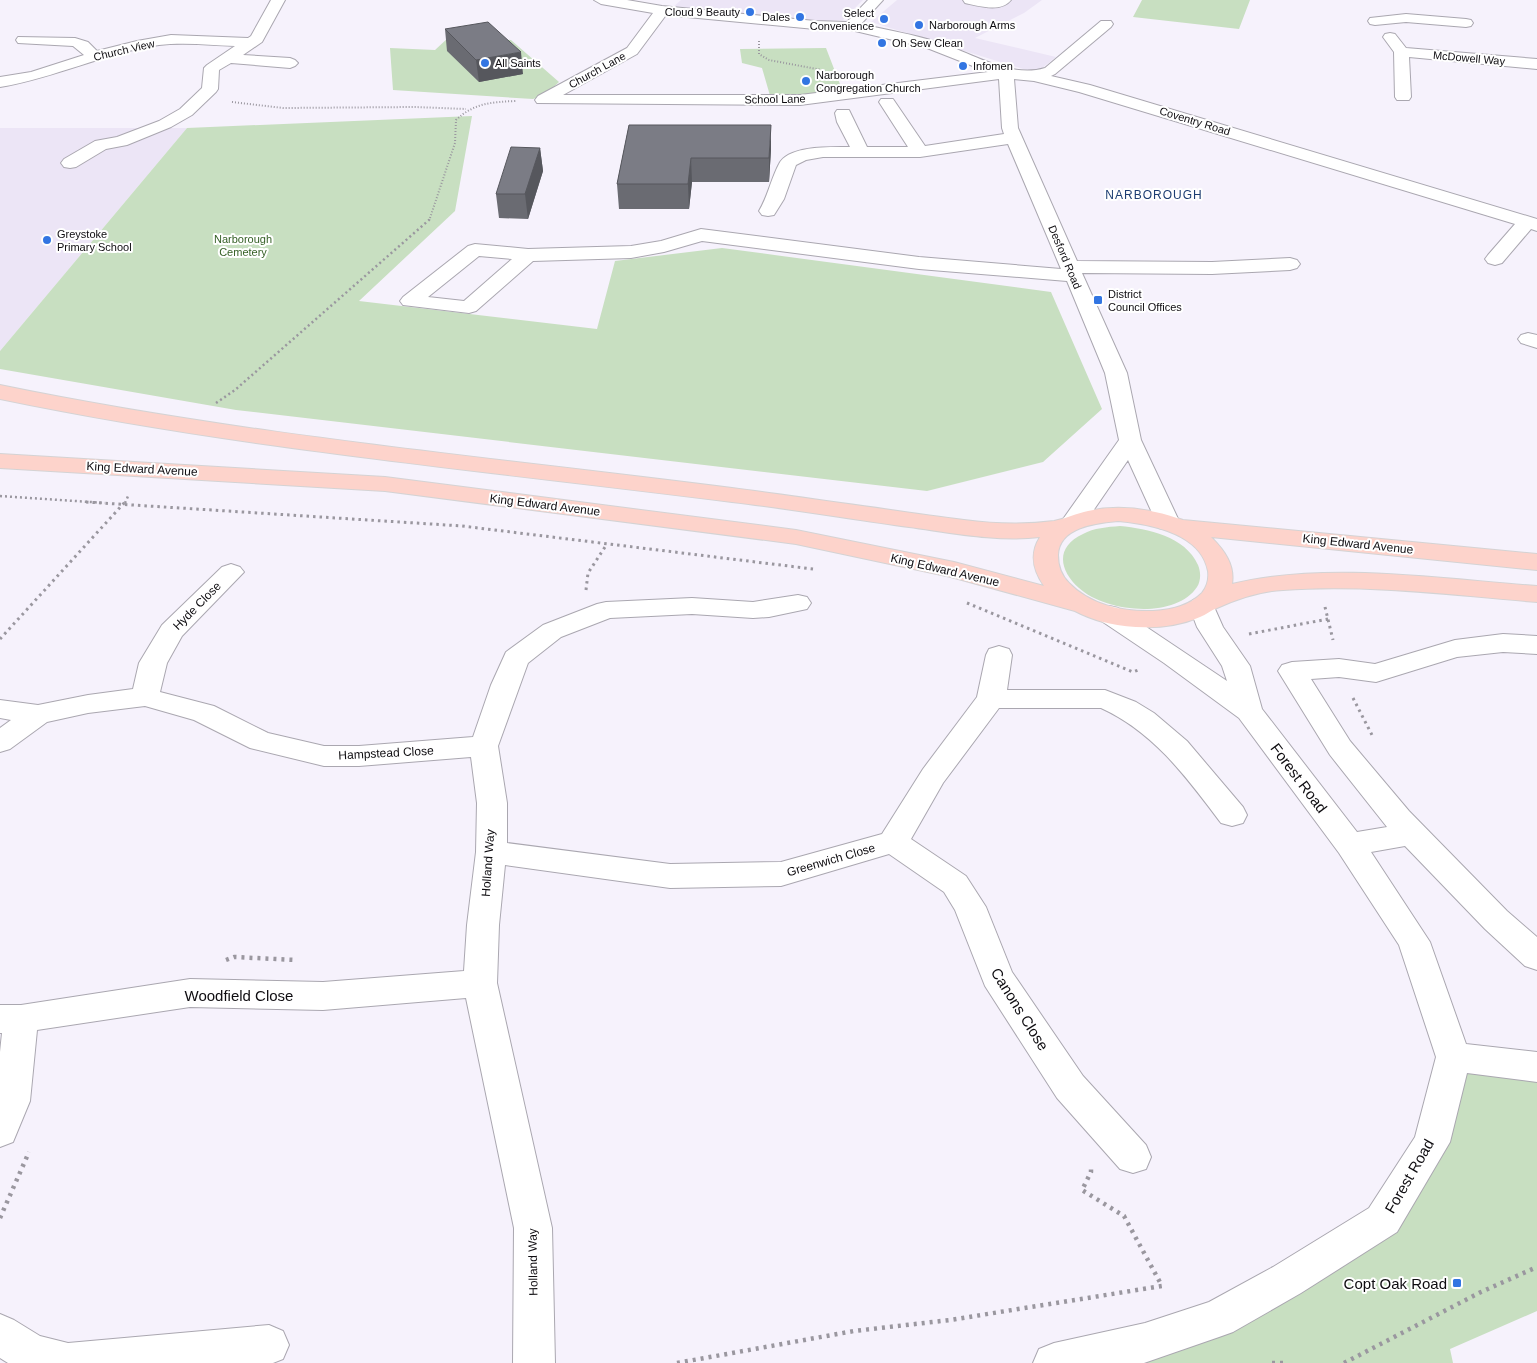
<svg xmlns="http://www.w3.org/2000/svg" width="1537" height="1363" font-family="Arial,sans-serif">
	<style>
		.built { fill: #ece5f6 }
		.green { fill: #c8dfc1 }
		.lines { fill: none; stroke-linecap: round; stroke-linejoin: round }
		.minor-casing { stroke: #aaa7b0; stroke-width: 2 }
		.major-casing { stroke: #d4d3d4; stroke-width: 2 }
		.path-far3 { stroke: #9a979f; stroke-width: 2; stroke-dasharray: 1 2; stroke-linecap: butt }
		.path-far2 { stroke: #9a979f; stroke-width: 2.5; stroke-dasharray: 2 3; stroke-linecap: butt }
		.path-far1 { stroke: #9a979f; stroke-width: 3; stroke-dasharray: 2.5 4; stroke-linecap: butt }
		.path { stroke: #9a979f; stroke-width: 4.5; stroke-dasharray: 3 5; stroke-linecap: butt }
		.minor { fill: #fff; fill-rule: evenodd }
		.major { fill: #fdd3cb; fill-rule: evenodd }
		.wall { fill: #6a6b72 }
		.shaded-wall { fill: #56575d }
		.building { fill: #7b7c85; stroke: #56575d }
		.poi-dot { fill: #3275e2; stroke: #fff; stroke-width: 2 }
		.labels { text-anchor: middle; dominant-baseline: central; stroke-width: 4; stroke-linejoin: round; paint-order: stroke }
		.far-poi-label { font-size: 11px; fill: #0e0c10; stroke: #fff; text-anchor: start }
		.far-street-label { font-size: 11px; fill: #0e0c10; stroke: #fff }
		.far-park-label { font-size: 11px; fill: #345f25; stroke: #fff }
		.far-quarter-label { font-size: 12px; letter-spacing: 1px; fill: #1c3d72; stroke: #fff }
		.street-label { font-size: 12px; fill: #0e0c10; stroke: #fff }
		.near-street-label { font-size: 15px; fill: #0e0c10; stroke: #fff }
		.near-poi-label { font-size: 15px; fill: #0e0c10; stroke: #fff; text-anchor: end }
	</style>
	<rect width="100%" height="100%" fill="#f6f2fc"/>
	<path class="built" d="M681,0H863L843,20L824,21L672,8Z
		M897,0H1042L1024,13L975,38L1056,57L1036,73L871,22Z
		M0,128H187L0,351Z"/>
	<path class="green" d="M1142,0H1250L1239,29L1133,17Z
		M449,37L511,40L559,82L545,95L533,99L393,90L390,48L435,50Z
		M826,48L843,92L771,99L762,68L742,63L740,49Z
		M472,116L455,211L359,301L597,329L615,261L722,248L1051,292L1102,409L1043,462L927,491L236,410L0,369V351L187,128Z
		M1120,526C1148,529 1185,536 1198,565C1201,572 1201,581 1197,587C1175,620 1105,612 1079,588C1059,570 1055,547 1083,534C1094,528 1107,527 1120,526Z
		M1453,1057L1537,1067V1311L1450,1349L1453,1363H1054L1145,1343L1383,1220Z"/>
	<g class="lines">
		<defs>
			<path id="minor" d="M271,0H285L262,42L243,55L290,58L295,60L298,63L295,66L290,68L231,63L219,70L218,89L216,92L192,115L171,127L127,145L106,149L76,167L70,168L64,167L61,163L64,159L95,141L117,137L159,121L180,109L202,88L204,68L207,65L235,46C210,45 184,42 159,45C104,53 55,78 0,87V77L31,72L84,55L73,46L18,43L16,40L18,37L75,38L88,42L97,51L137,41L171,35L248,38L251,36Z
				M594,0H627L662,6L815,21L847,22L868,0H883L861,24C886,30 912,34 937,42C971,52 1009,79 1045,68L1101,21H1111L1113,24L1111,27L1055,74L1051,76L1090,85L1537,219V231L1531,229L1502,263L1495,265L1488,263L1485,259L1488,255L1515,224L1079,92L1034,81L1014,79L1018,128L1077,261L1212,262L1290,258L1297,260L1300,264L1297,268L1290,270L1212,274L1082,273L1127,373L1141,440L1180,523L1177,528L1168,530L1159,528L1128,460L1082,527L1073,529L1064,527L1061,522L1119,440L1105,373L1067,281L919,269L702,241L664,252L631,258L533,261L476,311L469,313L403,305L400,301L403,297L468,246L475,244L528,249L631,246L661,241L701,229L919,257L1061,269L1008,144L920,157H823L806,160L796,165L784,199L774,215L768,216L762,215L759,211C768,196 771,179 779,164C788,145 832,147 850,147L837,122L835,113L837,110H849L867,147H908L879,102L881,99H893L925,146L1004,134L1002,128L999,79L800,105L537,103L535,100L538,96L627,48L653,13L601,4ZM666,15L815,29L851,30L927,48L988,72L800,95H563L637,54ZM479,256L512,259L464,301L428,297Z
				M963,0H1011C1001,13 979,6 965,3Z
				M1406,14L1466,19L1471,20L1473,23L1471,26L1466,27L1406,22L1375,25L1370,24L1368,21L1370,18Z
				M1390,33L1395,34L1406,48L1537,59V69L1409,57L1411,97L1409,100H1397L1395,97L1394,52L1383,37L1385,34Z
				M1528,333L1537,335V348L1521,343L1518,339L1521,335Z
				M231,564L240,567L244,572L182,636L167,663L160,692L214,706L268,733L324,746H359L473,737L491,685L506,652L543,625L597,604L606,602L692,598L753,602L798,595L807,597L811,603L807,609L769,617L753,618L692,614L610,618L561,637L528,663L498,746L507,803V843L670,864L781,862L882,834L923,769L977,697L986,655L989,649L999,646L1009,649L1012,655L1007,690H1105L1136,702L1154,713L1187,741L1243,807L1247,815L1243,823L1232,826L1221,823C1187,778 1154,732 1101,708H999L943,783L911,839L966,876L986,907L1012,972L1083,1076L1146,1145L1151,1157L1146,1169L1133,1173L1120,1169L1057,1098L985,986L955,910L944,892L889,854L781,886L670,888L505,865L499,925L497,983L552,1228L555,1363H513L514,1228L466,998L323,1010L190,1007L37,1030L30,1101L13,1142L0,1147V1052L2,1033H0V1005H21L190,979L323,982L464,971L467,925L476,852L477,803L471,757L359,766H324L250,748L194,720L145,706L88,713L47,722L10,749L0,752V728L11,720L0,718V700L38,705L88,695L133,689L139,663L162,625L222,567Z
				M1202,598L1211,600L1223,627L1250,666L1262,709L1357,832L1387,827L1330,755L1278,671L1282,665L1292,662L1339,659L1375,664L1455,640L1503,634L1537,636V654L1503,652L1457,657L1376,682L1339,677L1311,679L1350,741L1409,811L1507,911L1537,937V970L1525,966L1485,929L1405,846L1371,852L1430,942L1466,1044L1537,1052V1082L1467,1073L1450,1142L1397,1232L1301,1293L1233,1332L1219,1337L1144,1363H1033L1039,1349L1054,1343L1145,1323L1209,1302L1273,1267L1369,1208L1415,1137L1436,1057L1399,945L1339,853L1239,718L1164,663L1100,620L1096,614L1100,608L1109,606L1118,608L1227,681L1222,666L1197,627L1189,606L1193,600Z
				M0,1314L14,1320L40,1336L68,1343L269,1325L283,1331L289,1345L283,1359L273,1363H8L0,1358Z"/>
			<path id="major" d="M0,385C242,435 488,457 732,488C810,498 887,510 964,520C994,524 1024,525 1054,521C1065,519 1077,513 1088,511C1120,504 1152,509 1183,520L1537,554V570L1211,537C1225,551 1235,565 1232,584C1326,561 1441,579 1537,586V602C1453,595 1367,584 1283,590C1260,591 1237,599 1217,608C1211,610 1206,615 1200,617C1162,633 1111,630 1075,611L951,577L796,544L385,491L0,468V454L385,477L796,530L954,562L1044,586C1033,570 1029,554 1040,537C997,542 953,533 909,527C850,519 791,509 732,502C487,471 241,449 0,399ZM1118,521C1150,524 1201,533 1208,571C1209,579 1207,587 1202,593C1189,606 1171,610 1153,611C1123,612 1090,605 1069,583C1061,575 1058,566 1058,555C1059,527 1096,523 1118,521Z"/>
		</defs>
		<use href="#minor" class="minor-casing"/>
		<use href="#major" class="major-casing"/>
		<path class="path-far3" d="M759,41V54L769,60L822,70L826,73
			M232,102L283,108L415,107L466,109
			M430,218L455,143L456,120C474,103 492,102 516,101"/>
		<path class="path-far2" d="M216,403L235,390L429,220L430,217
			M0,496L105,503
			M125,503L129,494"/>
		<path class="path-far1" d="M86,502L462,526L813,569
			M586,590L588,573L607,544
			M967,603L1133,672L1141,669
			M1325,607L1333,640
			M1249,634L1328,619
			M0,639L125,502
			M1353,698L1373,737"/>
		<path class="path" d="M226,960L234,957L297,960
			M0,1218L29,1152
			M677,1363L854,1331L950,1320L1162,1286L1124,1216L1082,1190L1091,1172V1165
			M1272,1363H1288
			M1344,1363L1481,1292L1537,1267"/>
		<use href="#minor" class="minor"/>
		<use href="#major" class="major"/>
	</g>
	<path class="wall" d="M445,29L523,74L479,82L447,51Z
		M629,125L771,149L769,182H692L689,209H619L617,184Z
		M540,148L543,171L528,219L499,218L496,194Z"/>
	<path class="shaded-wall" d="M521,52L523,74L479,82L476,60Z
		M771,125V149L769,182V158Z
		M540,148L543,171L528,219L525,194Z
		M691,158L692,182L689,209L688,184Z"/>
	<path class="building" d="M488,22L521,52L476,60L445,29Z
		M629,125H771L769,158H691L688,184H617Z
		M511,147L540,148L525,194H496Z"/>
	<g class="poi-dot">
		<circle cx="750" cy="12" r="5"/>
		<circle cx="800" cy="17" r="5"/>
		<circle cx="884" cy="19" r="5"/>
		<circle cx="919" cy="25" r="5"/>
		<circle cx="882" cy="43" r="5"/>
		<circle cx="485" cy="63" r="5"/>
		<circle cx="963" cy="66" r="5"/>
		<circle cx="806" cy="81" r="5"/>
		<circle cx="47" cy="240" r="5"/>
		<rect x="1093" y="295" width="10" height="10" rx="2.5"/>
		<rect x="1452" y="1278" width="10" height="10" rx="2.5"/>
	</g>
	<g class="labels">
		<g class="far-poi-label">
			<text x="740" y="12" text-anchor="end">Cloud 9 Beauty</text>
			<text x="874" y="13" text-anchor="end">Select<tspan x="874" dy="13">Convenience</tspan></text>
			<text x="790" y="17" text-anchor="end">Dales</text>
			<text x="929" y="25">Narborough Arms</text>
			<text x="892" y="43">Oh Sew Clean</text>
			<text x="495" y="63">All Saints</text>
			<text x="973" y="66">Infomen</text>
			<text x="816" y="75">Narborough<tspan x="816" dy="13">Congregation Church</tspan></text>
			<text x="57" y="234">Greystoke<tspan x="57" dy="13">Primary School</tspan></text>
			<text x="1108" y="294">District<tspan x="1108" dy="13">Council Offices</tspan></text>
		</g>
		<g class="far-street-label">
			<text transform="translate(124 50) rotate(-13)">Church View</text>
			<text transform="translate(1469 58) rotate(5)">McDowell Way</text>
			<text transform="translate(597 70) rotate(-29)">Church Lane</text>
			<text transform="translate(775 99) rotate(-1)">School Lane</text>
			<text transform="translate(1195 121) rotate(17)">Coventry Road</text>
			<text transform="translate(1065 257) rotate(67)">Desford Road</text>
		</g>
		<g class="far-park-label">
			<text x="243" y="239">Narborough<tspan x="243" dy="13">Cemetery</tspan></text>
		</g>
		<g class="far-quarter-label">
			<text x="1154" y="195">NARBOROUGH</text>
		</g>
		<g class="street-label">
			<text transform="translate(142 469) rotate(3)">King Edward Avenue</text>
			<text transform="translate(545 505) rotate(7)">King Edward Avenue</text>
			<text transform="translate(1358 544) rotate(6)">King Edward Avenue</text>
			<text transform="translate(945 570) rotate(13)">King Edward Avenue</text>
			<text transform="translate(197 606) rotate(-45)">Hyde Close</text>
			<text transform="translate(386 753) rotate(-3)">Hampstead Close</text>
			<text transform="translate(831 860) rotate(-16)">Greenwich Close</text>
			<text transform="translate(488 863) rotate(-86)">Holland Way</text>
			<text transform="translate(533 1262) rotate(-91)">Holland Way</text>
		</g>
		<g class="near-street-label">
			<text transform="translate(1299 778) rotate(53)">Forest Road</text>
			<text x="239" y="995">Woodfield Close</text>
			<text transform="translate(1020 1009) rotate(58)">Canons Close</text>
			<text transform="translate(1409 1176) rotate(-60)">Forest Road</text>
		</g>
		<g class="near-poi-label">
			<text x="1447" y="1283">Copt Oak Road</text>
		</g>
	</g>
</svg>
